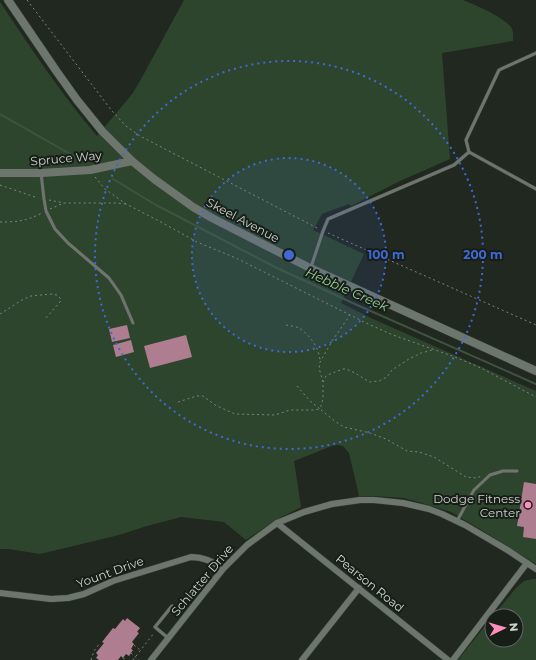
<svg xmlns="http://www.w3.org/2000/svg" width="536" height="660" font-family="Montserrat,sans-serif">
	<style>
		.green { fill: #2d452d }
		.lines { fill: none; stroke-linecap: round; stroke-linejoin: round }
		.stream { stroke: #3e543e; stroke-width: 2 }
		.building { fill: #ae7d90 }
		.service-casing { stroke: #3d433d; stroke-width: 4 }
		.minor-casing { stroke: #3d433d; stroke-width: 7 }
		.tertiary-casing { stroke: #3d433d; stroke-width: 9 }
		.path { stroke: #7e847e; stroke-width: 1; stroke-dasharray: 2 3; stroke-linecap: butt }
		.service { stroke: #6d766c; stroke-width: 3 }
		.minor { stroke: #6d766c; stroke-width: 6 }
		.tertiary { stroke: #6d766c; stroke-width: 8 }
		.ring { fill: none; stroke: #4069d6; stroke-width: 2; stroke-dasharray: 2 4 }
		.poi-dot { fill: #fe8ebe; stroke: #171e17; stroke-width: 1.5 }
		.labels { text-anchor: middle; dominant-baseline: central; stroke-width: 4; stroke-linejoin: round; paint-order: stroke }
		.street-label { font-size: 12px; fill: #ced3ce; stroke: #171e17 }
		.poi-label { font-size: 12px; fill: #ced3ce; stroke: #171e17; text-anchor: end }
		.water-label { font-size: 13px; font-style: italic; fill: #97cf98; stroke: #171e17 }
		.centre { fill: #4069d6; stroke: #171e17; stroke-width: 2 }
		.ring-label { font-size: 12px; text-anchor: middle; font-weight: bold; fill: #4069d6; stroke: #171e17; stroke-width: 4; stroke-linejoin: round; paint-order: stroke }
	</style>
	<rect width="100%" height="100%" fill="#202820"/>
	<path class="green" d="M184,0H463C475,5 507,18 512,29C514,33 513,37 513,41L442,53L450,159L400,181L351,206L349,204L322,214L313,230L364,254L341,303L373,319L536,391V564L475,526L451,512L422,503L404,498L374,496H359L349,453L343,446L337,445L332,446L294,461L301,507L276,520L246,540L224,522L181,517L147,526L119,535L40,554L9,549H0V2C31,48 61,94 97,136L133,93L146,70Z
		M532,579H536V660H458L492,617V640H516V616H493L516,588L524,581Z"/>
	<g class="lines">
		<path class="stream" d="M0,114L79,159
			M113,179L156,205L277,268L357,305L536,384"/>
	</g>
	<path class="building" d="M127,325L130,338L112,342L109,329Z
		M186,335L192,357L150,368L144,346Z
		M131,340L134,352L116,357L113,345Z
		M524,482L536,484V539L523,537L524,527L517,526Z
		M127,618L140,628L137,632L139,633L132,642L134,644L131,649L133,650L129,656L126,654L123,658L121,656L118,660H99L96,658L98,655L96,653L104,643L102,642L113,628L115,629L123,619L125,621Z"/>
	<g class="lines">
		<defs>
			<path id="service" d="M536,53L499,70L466,140L469,152L536,189
				M41,173L44,199L46,211L55,229L68,243L109,278L121,295L133,323
				M311,267L323,231L328,219L454,165L469,152
				M457,521L474,490L490,475L503,471H517
				M168,638L155,627L172,606"/>
			<path id="minor" d="M277,523L448,660
				M0,593L51,599L68,598L84,594L113,581L191,557C204,557 213,561 223,569
				M151,660L223,569L247,545L277,523L304,512L332,504L360,500H374L403,503L429,509L442,514L465,525L509,551L536,569
				M302,660L359,588
				M453,660L527,563"/>
			<path id="tertiary" d="M8,0L57,72L77,100L102,131L132,161L154,179L193,207L212,218L310,268L536,371
				M0,173H41L90,170L132,161"/>
		</defs>
		<use href="#service" class="service-casing"/>
		<use href="#minor" class="minor-casing"/>
		<use href="#tertiary" class="tertiary-casing"/>
		<path class="path" d="M27,0L112,111L126,126L140,136L319,229
			M95,177L105,189L126,204L159,221L197,242L236,258L366,323L393,335L455,357L481,368L536,397
			M0,185L38,198
			M49,200L64,203H116L126,204
			M50,209L64,203
			M0,222C18,222 26,221 42,213
			M328,233L536,325
			M0,314L22,300L31,296L51,294L57,295L61,299L60,302L45,319
			M286,325C290,326 295,326 299,328C310,335 320,349 320,362
			M323,382L320,372L319,364L332,341L348,318L350,314
			M297,386L310,401L320,409L323,399V382L326,376L330,374L343,369H346L355,373L368,381L370,382L379,381L387,377L392,370L409,359L421,353L429,351L432,350
			M178,402L197,396H203L215,405L235,414L275,415L290,410H313L320,409L336,422L344,427L370,433L386,439L407,451L419,452L434,457L466,477L477,478L481,476
			M134,645L140,650
			M131,653L139,660
			M123,658L126,660
			M91,660L94,651L100,643
			M133,660L154,633"/>
		<use href="#service" class="service"/>
		<use href="#minor" class="minor"/>
		<use href="#tertiary" class="tertiary"/>
	</g>
	<circle cx="289" cy="255" r="97" fill="#4069d6" fill-opacity=".12"/>
	<g class="ring">
		<circle cx="289" cy="255" r="97"/>
		<circle cx="289" cy="255" r="194"/>
	</g>
	<circle class="poi-dot" cx="528" cy="505" r="4"/>
	<g class="labels">
		<g class="street-label">
			<text transform="translate(66 158) rotate(-5)">Spruce Way</text>
			<text transform="translate(243 220) rotate(28)">Skeel Avenue</text>
			<text transform="translate(110 572) rotate(-20)">Yount Drive</text>
			<text transform="translate(202 580) rotate(-50)">Schlatter Drive</text>
			<text transform="translate(370 583) rotate(39)">Pearson Road</text>
		</g>
		<g class="poi-label">
			<text x="520" y="498">Dodge Fitness<tspan x="520" dy="14">Center</tspan></text>
		</g>
		<g class="water-label">
			<text transform="translate(347 289) rotate(24)">Hebble Creek</text>
		</g>
	</g>
	<circle cx="289" cy="255" r="6" class="centre"/>
	<g class="ring-label">
		<text x="386" y="259">100 m</text>
		<text x="483" y="259">200 m</text>
	</g>
	<g transform="translate(504 628) rotate(85)"><circle r="19" fill="#171e17" stroke="#606660"/>
	<path d="M0-3L7 15L0 10L-7 15Z" fill="#fe8ebe"/>
	<text y="-6" font-size="11" font-weight="bold" text-anchor="middle" fill="#ced3ce">N</text>
	</g>
</svg>
